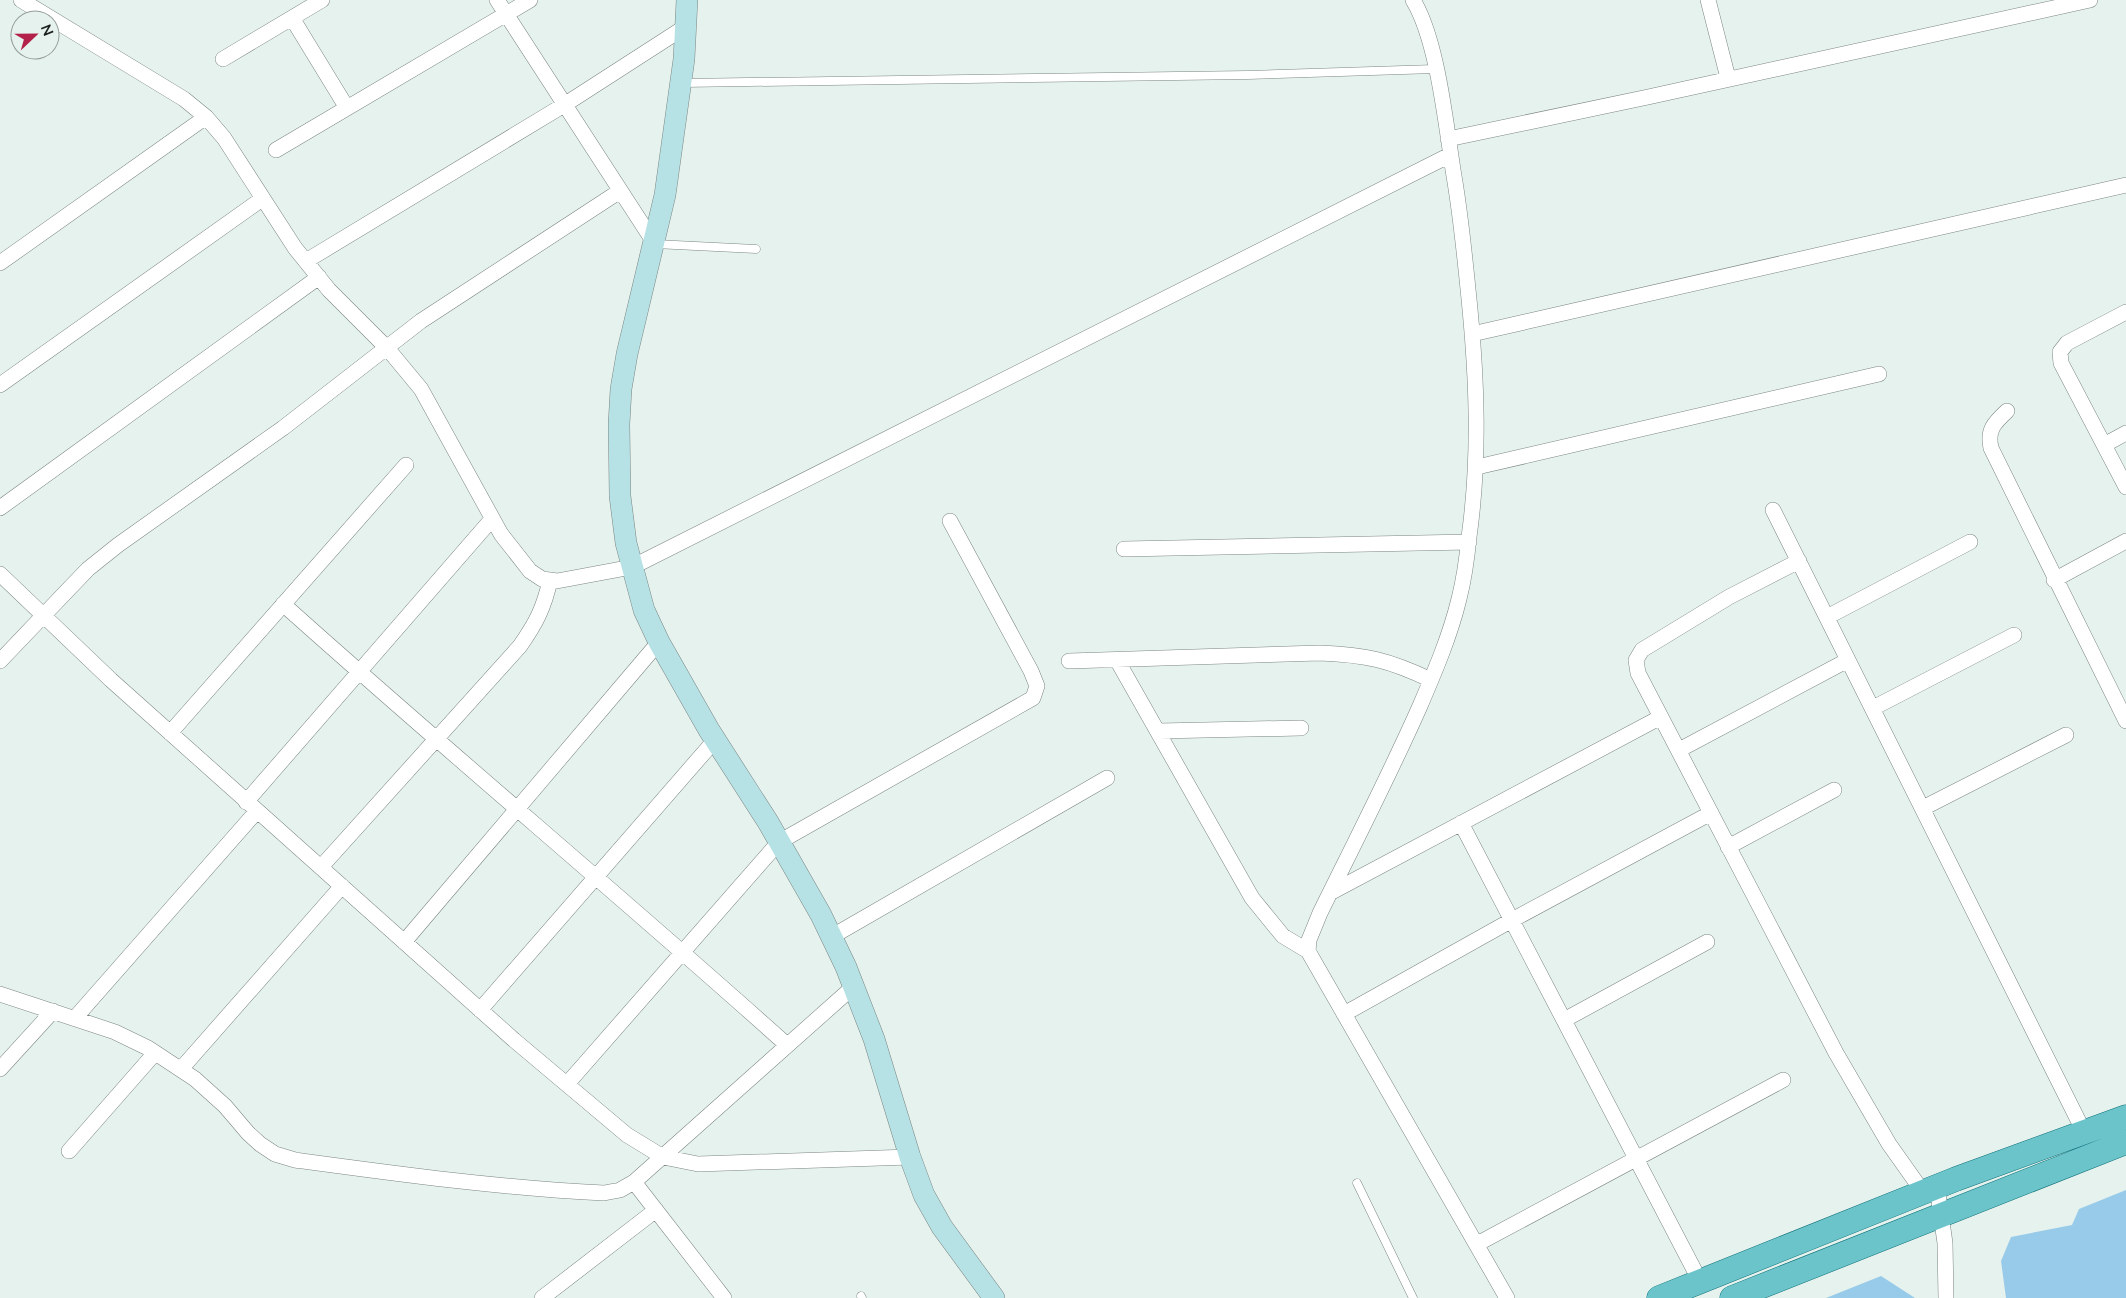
<svg xmlns="http://www.w3.org/2000/svg" width="2126" height="1298" font-family="Lato,sans-serif">
	<style>
		.water { fill: #98cae9 }
		.lines { fill: none; stroke-linecap: round; stroke-linejoin: round }
		.lane-casing { stroke: #7c8683; stroke-width: 9 }
		.street-casing { stroke: #7c8683; stroke-width: 16 }
		.secondary-casing { stroke: #7c8683; stroke-width: 22 }
		.primary-casing { stroke: #107078; stroke-width: 25 }
		.lane { stroke: #fff; stroke-width: 8 }
		.street { stroke: #fff; stroke-width: 15 }
		.secondary { stroke: #b6e1e5; stroke-width: 21 }
		.primary { stroke: #6cc4cb; stroke-width: 24 }
	</style>
	<rect width="100%" height="100%" fill="#e6f2ed"/>
	<path class="water" d="M2126,1190V1298H2006L2001,1261L2011,1237L2072,1225L2079,1209Z
		M1881,1276L1915,1298H1826Z"/>
	<g class="lines">
		<defs>
			<path id="lane" d="M683,83L1248,75L1435,69
				M655,244L756,249
				M1357,1183L1413,1298
				M861,1296L862,1298"/>
			<path id="street" d="M21,0L184,99L206,117L224,138L295,248L329,290L387,348L421,389L501,534L530,571L542,579L557,581L632,567L1450,155
				M497,0L655,244
				M1413,0C1438,41 1446,127 1454,176C1461,217 1465,258 1469,299C1477,379 1480,458 1469,537C1467,558 1464,579 1459,599C1450,636 1435,671 1420,706C1389,776 1354,844 1320,913L1309,940L1308,951L1507,1298
				M1708,0L1728,78
				M292,18L347,108
				M223,59L322,0
				M1448,139L1648,97L2090,0
				M276,150L530,0
				M306,261L564,105L685,27
				M0,263L206,117
				M2126,312L2067,343L2060,352L2061,363L2126,487
				M1472,334L2126,185
				M0,385L262,199
				M2007,411C1994,423 1987,430 1991,448L2126,721
				M2104,445L2126,433
				M1477,467L1879,374
				M0,508L319,277
				M1773,510L2084,1132
				M1124,549L1469,542
				M1799,561L1729,597L1642,650L1636,660L1638,673L1836,1053L1889,1144L1923,1192
				M0,574L111,680L514,1040L627,1135L663,1157L698,1164L910,1157
				M2054,580L2126,541
				M283,604C449,753 621,896 787,1045
				M1827,617L1970,542
				M1117,660L1252,898L1283,936L1308,951
				M0,661L64,594L88,569L118,545L283,428L421,321L620,191
				M1069,661L1320,653C1367,655 1389,660 1431,680
				M1873,708L2014,635
				M1159,731L1301,728
				M170,733L406,465
				M1679,750L1848,660
				M246,802L492,519
				M1923,808L2066,735
				M1461,823L1700,1281
				M1728,847L1834,790
				M321,867L520,646C536,623 544,608 550,580
				M1330,893L1661,717
				M831,937L1107,778
				M404,942L659,642
				M0,994L115,1032L148,1048L195,1079L225,1106L248,1133L260,1144L275,1154L295,1160C398,1174 500,1188 604,1193L620,1190L634,1182L853,987
				M480,1010L715,740
				M1344,1014L1512,920L1711,813
				M75,1018L257,811
				M1564,1020L1707,942
				M0,1069L53,1011
				M181,1069L342,886
				M567,1084L779,842L1033,698L1037,686L1031,671L950,521
				M69,1151L155,1053
				M634,1182L724,1298
				M1937,1187L1945,1243L1946,1298
				M1477,1244L1783,1080
				M542,1298L656,1210"/>
			<path id="secondary" d="M687,0L684,59L665,195L627,354L621,389L619,424L620,496L626,543L644,610L659,642L709,730L768,822L821,915L846,967L874,1039L910,1157L924,1195L942,1227L994,1298"/>
			<path id="primary" d="M1659,1298L1956,1179L2126,1117
				M1732,1298L2126,1142"/>
		</defs>
		<use href="#lane" class="lane-casing"/>
		<use href="#street" class="street-casing"/>
		<use href="#secondary" class="secondary-casing"/>
		<use href="#primary" class="primary-casing"/>
		<use href="#lane" class="lane"/>
		<use href="#street" class="street"/>
		<use href="#secondary" class="secondary"/>
		<use href="#primary" class="primary"/>
	</g>
	<g transform="translate(35 35) rotate(68)"><circle r="24" fill="#e6f2ed" stroke="#959e9a"/>
	<path d="M0-4L9 19L0 12L-9 19Z" fill="#b3214a"/>
	<text y="-8" font-size="14" font-weight="bold" text-anchor="middle" fill="#1b1f1e">N</text>
	</g>
</svg>
